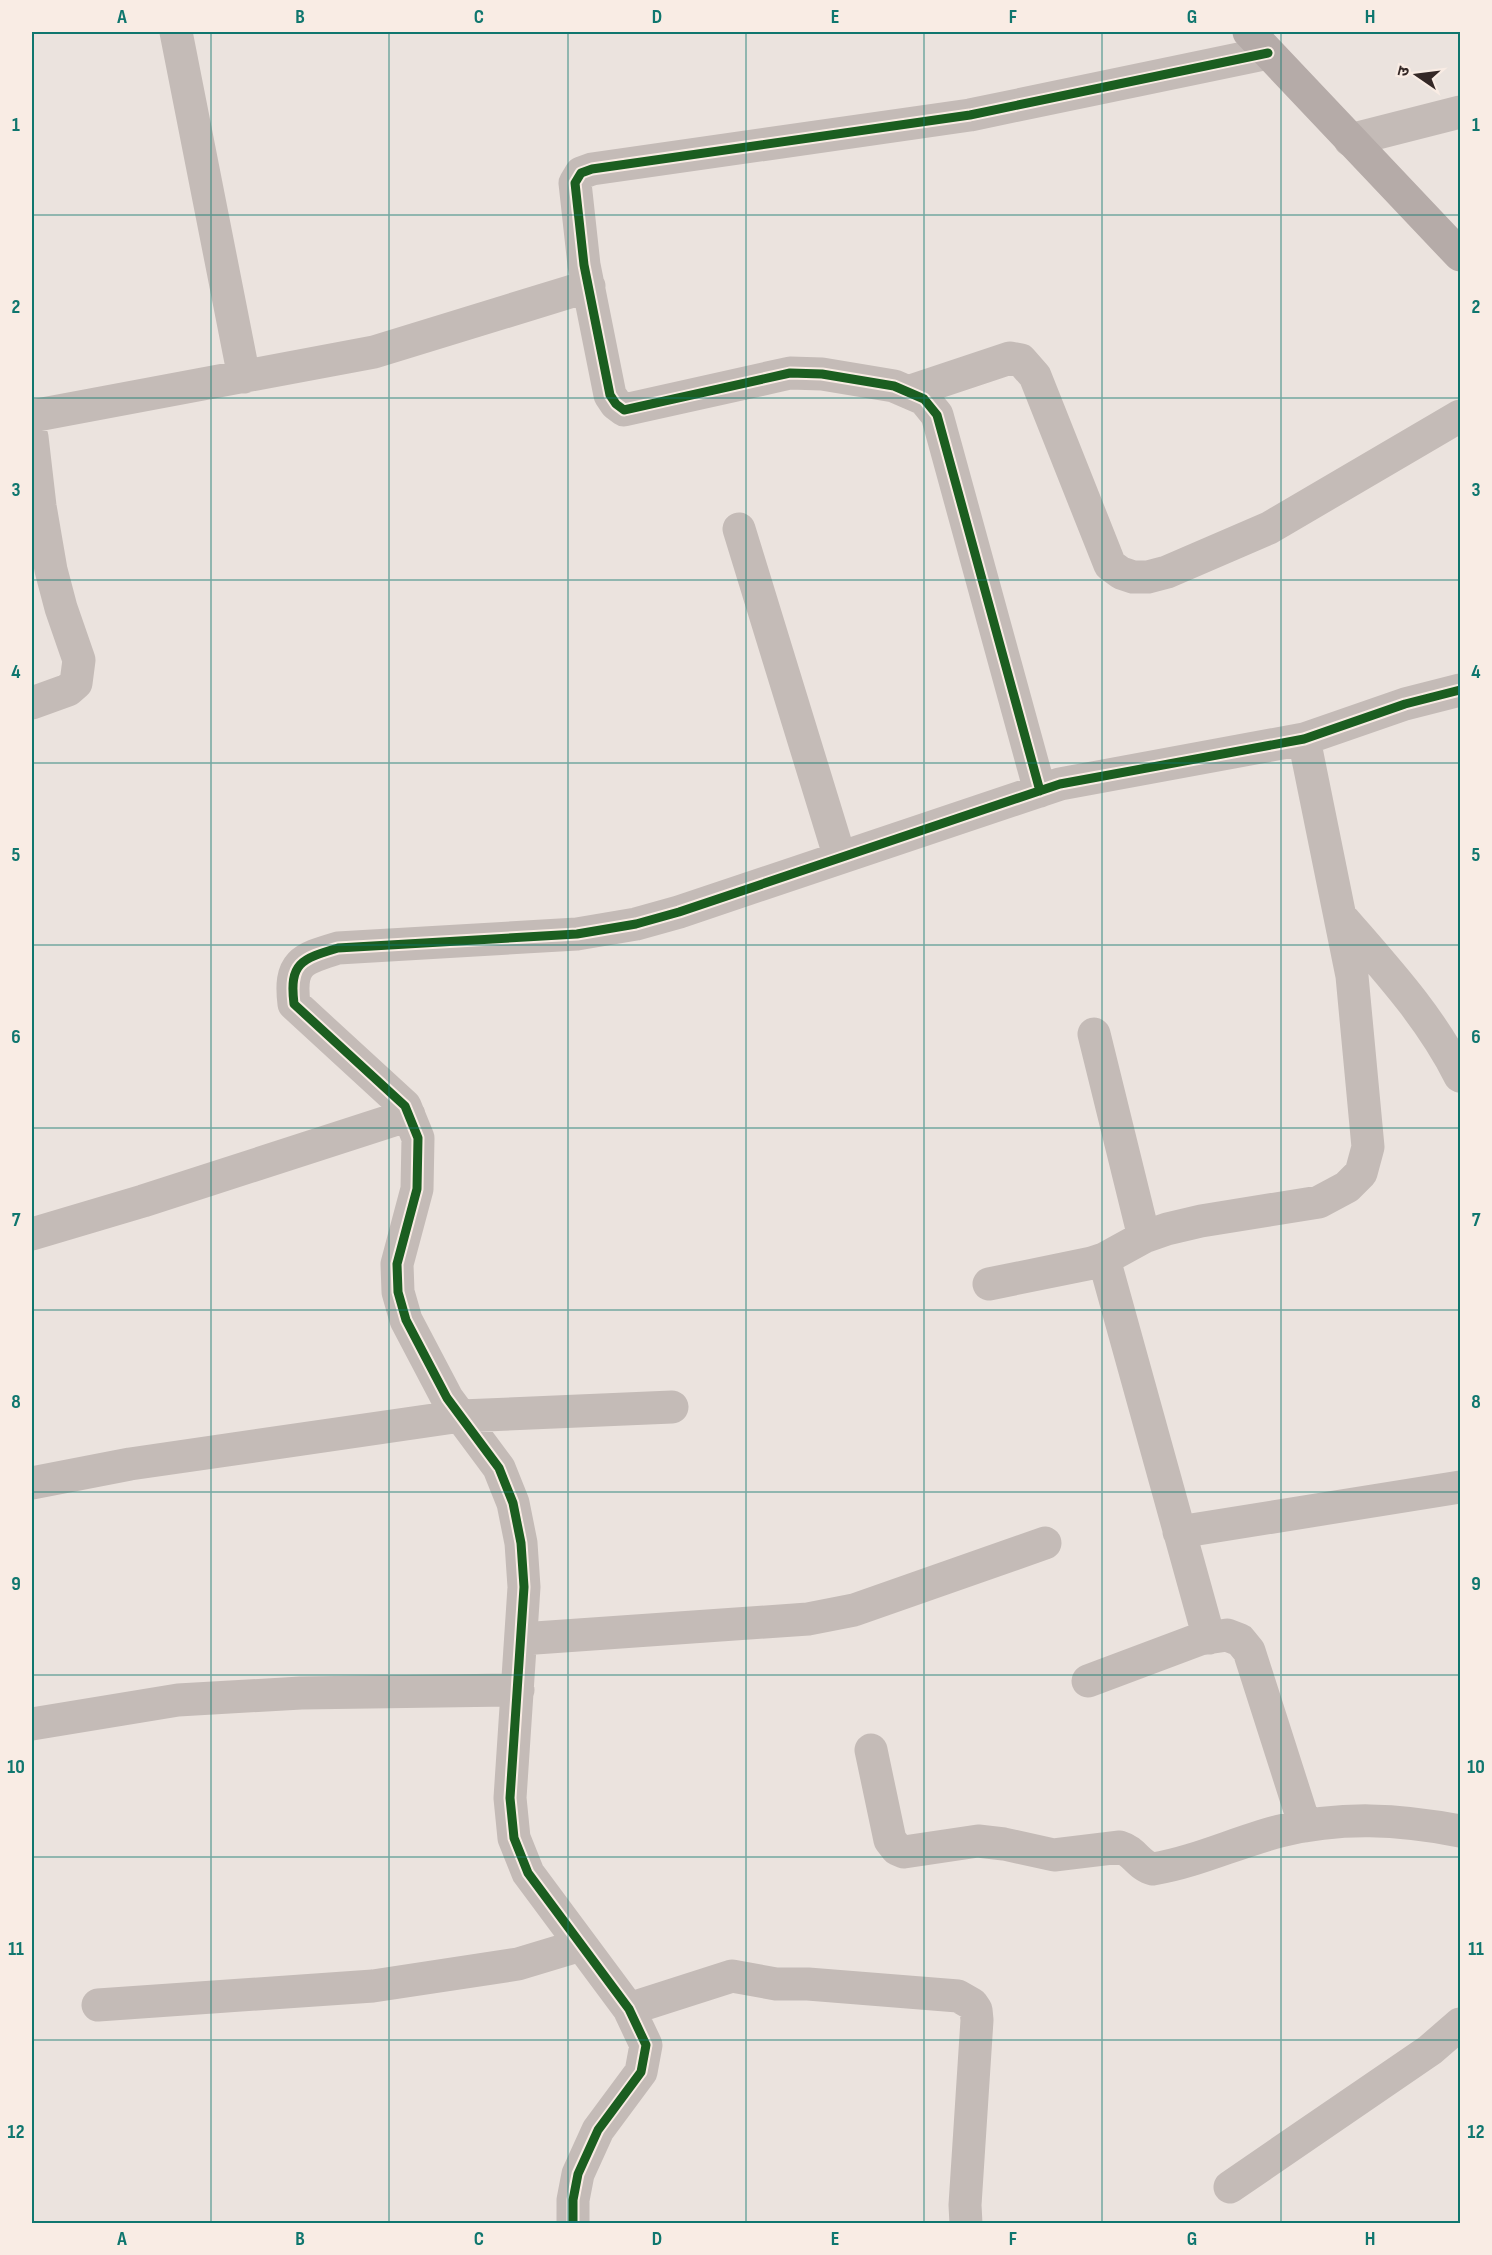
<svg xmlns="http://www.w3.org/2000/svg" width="1492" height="2255" font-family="'Sofia Sans Condensed','Noto Sans Devanagari',sans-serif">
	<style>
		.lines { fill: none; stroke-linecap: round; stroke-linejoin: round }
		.street { stroke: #c4bbb7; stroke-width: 33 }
		.secondary { stroke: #b5aba8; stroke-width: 33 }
		.cycleway-casing { stroke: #f9ece4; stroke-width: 13 }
		.cycleway { stroke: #1b5e20; stroke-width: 9 }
		.grid { fill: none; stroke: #0f766e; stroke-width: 1.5; stroke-opacity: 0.55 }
		.neatline { fill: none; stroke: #0f766e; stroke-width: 2 }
		.grid-label { font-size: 20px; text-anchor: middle; font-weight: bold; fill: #0f766e }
	</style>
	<rect width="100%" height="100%" fill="#ebe3de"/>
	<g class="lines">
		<path class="street" d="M176,32L244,377
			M1350,140L1460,112
			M908,392L1010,358L1021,360L1035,376L1110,565L1121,573L1133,577H1148L1167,572L1269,528L1460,416
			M32,416L374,352L589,286
			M32,437L40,506L51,570L61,608L79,660L76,683L68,690L32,703
			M739,529L840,858
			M1040,791L937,415L924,399L894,386L822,374L790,373L624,410L616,404L610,395L584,265L575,183L581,173L592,169L970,115L1268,53
			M1341,917C1385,968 1430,1016 1460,1076
			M1094,1034L1144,1237
			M32,1234L143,1201L409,1115
			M1104,1259L1209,1638
			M989,1284L1092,1263L1104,1259L1144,1237L1167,1229L1201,1221L1319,1202L1347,1187L1361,1173L1368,1147L1352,976L1304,739
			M32,1483L130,1464L461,1416L672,1407
			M1179,1532L1460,1487
			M521,1639L808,1619L854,1610L1045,1543
			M1088,1681L1200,1639L1227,1635L1240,1640L1249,1651L1305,1826
			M32,1724L178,1700L301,1693L518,1690
			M871,1750L890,1840L897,1849L904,1852L978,1841L1004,1844L1054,1855L1120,1847C1134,1851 1139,1866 1153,1869C1196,1862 1237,1842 1280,1831C1342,1816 1398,1819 1460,1831
			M98,2005L373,1986L518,1964L581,1945
			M629,2009L732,1976L776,1984H808L958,1996L972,2004L976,2010L977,2020L965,2205L966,2224
			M1230,2187L1430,2050L1460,2024
			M573,2224V2200L578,2174L598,2130L641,2072L646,2045L629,2009L528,1873L514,1838L510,1798L524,1587L521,1543L513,1503L499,1468L447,1398L406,1320L398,1292L397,1264L417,1189L418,1138L405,1106L294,1004C289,963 301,959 338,948L577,934L636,924L679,912L1060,784L1304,739L1405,704L1460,690"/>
		<path class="secondary" d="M1249,32L1460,255"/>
		<defs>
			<path id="cycleway" d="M1040,791L937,415L924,399L894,386L822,374L790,373L624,410L616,404L610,395L584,265L575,183L581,173L592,169L970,115L1268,53
				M573,2224V2200L578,2174L598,2130L641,2072L646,2045L629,2009L528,1873L514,1838L510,1798L524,1587L521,1543L513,1503L499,1468L447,1398L406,1320L398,1292L397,1264L417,1189L418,1138L405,1106L294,1004C289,963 301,959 338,948L577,934L636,924L679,912L1060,784L1304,739L1405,704L1460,690"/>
		</defs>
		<use href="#cycleway" class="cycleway-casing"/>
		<use href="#cycleway" class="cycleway"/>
	</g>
	<path class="grid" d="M211,32V2224M389,32V2224M568,32V2224M746,32V2224M924,32V2224M1102,32V2224M1281,32V2224M32,215H1460M32,398H1460M32,580H1460M32,763H1460M32,945H1460M32,1128H1460M32,1310H1460M32,1492H1460M32,1675H1460M32,1857H1460M32,2040H1460"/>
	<rect width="1492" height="2255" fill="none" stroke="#f9ece4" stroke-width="66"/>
	<g transform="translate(1417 75) rotate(284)" stroke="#f9ece4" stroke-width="4.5" paint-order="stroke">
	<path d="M0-4.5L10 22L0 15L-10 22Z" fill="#342826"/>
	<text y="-9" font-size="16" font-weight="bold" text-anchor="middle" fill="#342826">उ</text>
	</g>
	<rect x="33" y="33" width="1426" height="2189" class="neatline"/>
	<g class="grid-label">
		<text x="122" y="23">A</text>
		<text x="300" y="23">B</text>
		<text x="479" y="23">C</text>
		<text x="657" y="23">D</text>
		<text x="835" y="23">E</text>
		<text x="1013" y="23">F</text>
		<text x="1192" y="23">G</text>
		<text x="1370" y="23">H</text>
		<text x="16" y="131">1</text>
		<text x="1476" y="131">1</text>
		<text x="16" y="313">2</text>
		<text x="1476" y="313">2</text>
		<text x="16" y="496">3</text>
		<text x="1476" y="496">3</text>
		<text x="16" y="678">4</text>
		<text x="1476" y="678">4</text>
		<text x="16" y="861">5</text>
		<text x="1476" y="861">5</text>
		<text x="16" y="1043">6</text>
		<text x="1476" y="1043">6</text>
		<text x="16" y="1226">7</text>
		<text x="1476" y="1226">7</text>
		<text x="16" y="1408">8</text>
		<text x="1476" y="1408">8</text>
		<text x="16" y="1590">9</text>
		<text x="1476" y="1590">9</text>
		<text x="16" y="1773">10</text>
		<text x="1476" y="1773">10</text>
		<text x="16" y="1955">11</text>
		<text x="1476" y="1955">11</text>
		<text x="16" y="2138">12</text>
		<text x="1476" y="2138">12</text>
		<text x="122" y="2245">A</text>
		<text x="300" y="2245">B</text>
		<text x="479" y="2245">C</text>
		<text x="657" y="2245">D</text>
		<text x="835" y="2245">E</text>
		<text x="1013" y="2245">F</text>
		<text x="1192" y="2245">G</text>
		<text x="1370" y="2245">H</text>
	</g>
</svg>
